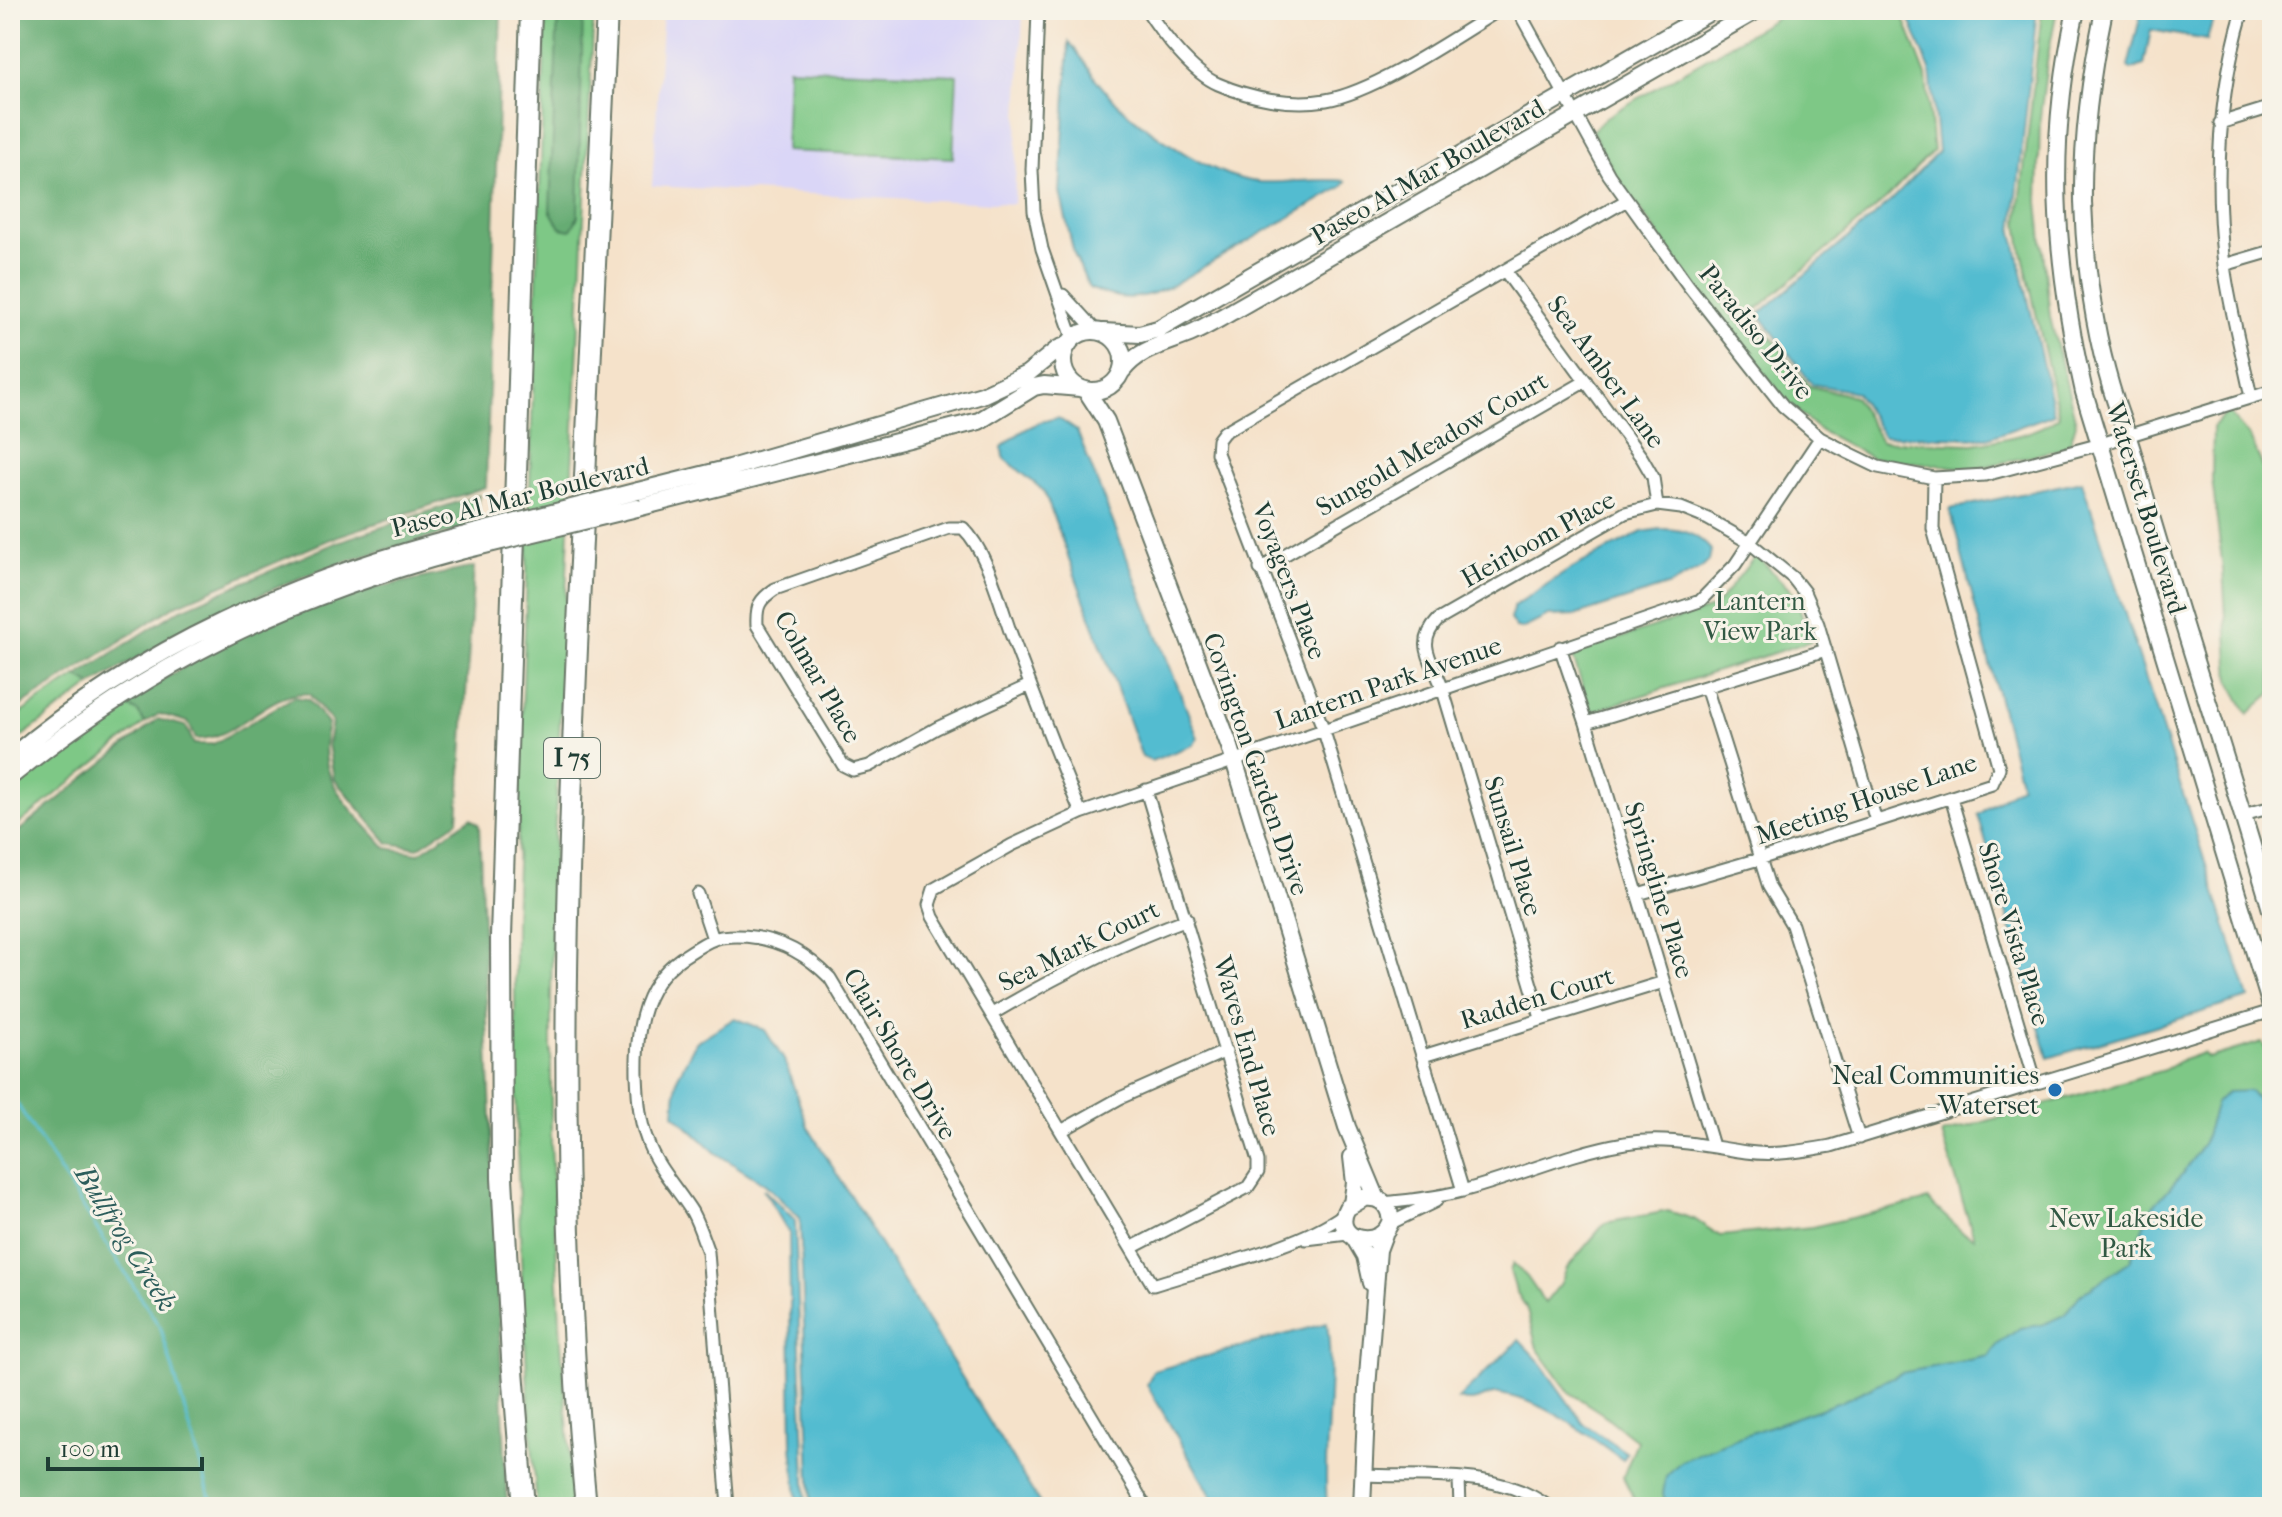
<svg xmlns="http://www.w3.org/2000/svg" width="2282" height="1517" font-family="'IM FELL French Canon',serif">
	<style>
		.built { fill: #dad6f7 }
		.green { fill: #7ec886; stroke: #4e825d; stroke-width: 2 }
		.forest { fill: #66ac73; stroke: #427454; stroke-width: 2 }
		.water { fill: #53bcd0; stroke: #397c82; stroke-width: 2 }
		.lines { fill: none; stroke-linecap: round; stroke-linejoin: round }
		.stream { stroke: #53bcd0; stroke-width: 3 }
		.street-casing { stroke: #6a7768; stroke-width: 15 }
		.secondary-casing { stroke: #6a7768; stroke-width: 20 }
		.highway-casing { stroke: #6a7768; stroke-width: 24 }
		.street { stroke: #fff; stroke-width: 11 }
		.secondary { stroke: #fff; stroke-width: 16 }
		.highway { stroke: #fff; stroke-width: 20 }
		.secondary-bridge-casing { stroke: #6a7768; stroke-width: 20; stroke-linecap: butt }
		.secondary-bridge { stroke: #fff; stroke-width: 16 }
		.poi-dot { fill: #1f6fb2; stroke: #f7f3e8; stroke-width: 3 }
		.labels { text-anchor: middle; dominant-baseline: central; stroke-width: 6; stroke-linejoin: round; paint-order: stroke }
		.shield { fill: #f7f3e8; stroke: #60746a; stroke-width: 2 }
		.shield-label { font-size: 24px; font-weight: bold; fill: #1f3d34 }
		.street-label { font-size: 26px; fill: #1f3d34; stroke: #f7f3e8 }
		.park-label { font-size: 26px; fill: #325944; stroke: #f7f3e8 }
		.poi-label { font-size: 26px; fill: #1f3d34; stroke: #f7f3e8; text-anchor: end }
		.water-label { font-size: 28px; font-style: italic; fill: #2c5d5b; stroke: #f7f3e8 }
	</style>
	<rect width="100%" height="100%" fill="#f7f3e8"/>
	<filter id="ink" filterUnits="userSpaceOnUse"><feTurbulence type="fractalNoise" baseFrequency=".0125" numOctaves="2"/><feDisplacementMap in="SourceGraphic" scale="16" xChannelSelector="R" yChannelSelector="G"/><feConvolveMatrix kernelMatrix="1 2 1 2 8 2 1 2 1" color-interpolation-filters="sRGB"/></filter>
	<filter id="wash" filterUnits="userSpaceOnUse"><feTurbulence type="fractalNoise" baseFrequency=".006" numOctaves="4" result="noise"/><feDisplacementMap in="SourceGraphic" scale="32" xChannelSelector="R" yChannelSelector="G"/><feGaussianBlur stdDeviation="1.8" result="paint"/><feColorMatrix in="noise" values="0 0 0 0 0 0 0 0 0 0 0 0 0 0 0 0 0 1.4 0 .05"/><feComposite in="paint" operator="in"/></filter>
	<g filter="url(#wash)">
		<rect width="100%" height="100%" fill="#f5e2ca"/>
		<path class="built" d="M663,10H1023L1014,204L652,186Z"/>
		<path class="green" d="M546,10H594L555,823L551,993V1143L561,1343L574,1507H537C520,1312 514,1118 515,923Z
			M1790,10H1901L1926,76L1933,151L1886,199L1756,310V317L1809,386L1854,396L1881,441L1973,444C2000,440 2038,434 2059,416L2022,251L2018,222L2042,10H2057L2048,55L2040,117L2038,202L2050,317L2076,423L2069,447L1975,469L1872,458L1819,430L1787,402L1692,282L1614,173L1592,131L1606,117Z
			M788,68L957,75L953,158L785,151Z
			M2227,411L2250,437L2272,488V693L2248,714L2230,681L2223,570L2212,479L2213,427Z
			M1756,555L1795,595L1811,641L1591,712L1572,654L1715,607Z
			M77,676L92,685L10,745V720Z
			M121,702L138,712L145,723L10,831V782Z
			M2262,1042L2272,1062V1507H1638L1623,1477L1637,1441L1603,1414L1569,1392L1537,1348L1526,1307L1516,1291L1510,1271L1513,1263L1527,1277L1545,1303L1561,1283L1567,1268L1605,1223L1668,1211L1694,1219L1720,1236L1812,1227L1928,1200L1962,1232L1974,1238L1942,1134L2164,1070L2180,1061L2203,1053L2208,1058Z"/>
		<path class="forest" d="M10,10H501L486,487L338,536L176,605L10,713Z
			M558,10H583L578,217L571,230L560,228L550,210Z
			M479,495L477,526C417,541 357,556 300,578C227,607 159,644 92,685L77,676L179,610L340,541Z
			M474,567L458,821L418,848L388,843L334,779L328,744L332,722L309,694C267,689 238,741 196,739L188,722L159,714L145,723L138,712L121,702L251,630L342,595Z
			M294,697L308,699L328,724C314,783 352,807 386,848L419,853L471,818L479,825L507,1507H10V838L158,719L186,726L194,744H213Z"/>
		<path class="water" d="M1252,10H1342C1312,23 1281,29 1252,10Z
			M1906,10H2037L2013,232L2054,414L1988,438L1883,436L1856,392L1812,384L1759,314L1889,203L1938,152L1930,70Z
			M2142,10H2216L2207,40L2151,30L2144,65L2131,70L2128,67Z
			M1069,42C1082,56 1090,73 1102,87C1133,124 1211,178 1259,182C1288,184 1317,177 1346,181L1342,187L1167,288C1136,301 1120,301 1089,288L1074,254L1060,192Z
			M1058,418L1077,431L1198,738L1193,745L1151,761L1142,757L1044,491L1003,457L1002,447C1019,432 1036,421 1058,418Z
			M2082,481L2249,998L2048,1058L1978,815L2021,785L1950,509Z
			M1660,529C1681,529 1697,533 1711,550L1709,561L1702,568L1670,585L1577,615L1548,616L1522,629L1516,628L1510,619L1514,606L1572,568L1642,532Z
			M735,1018L765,1030L784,1060L808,1127L1042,1507H811L800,1218L766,1185L716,1153L674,1114L677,1078L696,1042Z
			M2250,1091L2272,1116V1507H1668L1663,1494L1666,1476L1681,1461L1739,1437L1840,1402L1901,1373L1989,1356L1997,1345L2020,1328L2042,1325L2064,1315L2080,1295L2130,1261L2150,1210L2183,1173L2204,1142L2216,1103L2227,1092Z
			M763,1189L795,1220L806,1507H798L792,1445L789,1233Z
			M1327,1323C1335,1385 1322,1445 1327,1507H1218L1147,1385L1153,1371Z
			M1519,1340L1538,1360L1583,1423L1627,1453L1623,1460C1584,1432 1548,1402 1500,1394C1485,1392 1479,1406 1458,1399Z"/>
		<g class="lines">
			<path class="stream" d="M10,1093L161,1329L213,1507"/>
		</g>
	</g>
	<g filter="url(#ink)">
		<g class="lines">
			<defs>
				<path id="street" d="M1038,10L1032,170L1034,211L1042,249L1073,338
					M1147,10C1162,34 1192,73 1218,84C1250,98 1291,106 1326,100C1375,92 1455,37 1499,10
					M1518,10L1609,175L1688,285L1783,406L1820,438L1849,453L1878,467L1934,478L1985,475L2101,444L2272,391
					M2243,10C2218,94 2214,178 2224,265C2230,309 2242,353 2251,397
					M2220,123L2272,107
					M2224,265L2272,251
					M1505,271L1642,458L1653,477L1657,505
					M1063,295L1096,331
					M1260,569L1586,381
					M1560,647L1586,723L1713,1146
					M1030,685L937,728L869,766L853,770L843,765L757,625C756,606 759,600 775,589L949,528H963C987,551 1000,603 1011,634C1034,694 1056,754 1081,813
					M1706,687L1769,887L1792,925L1859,1138
					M1586,723L1826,650
					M1951,798L2036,1083
					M2243,815L2272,807
					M698,894L713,939
					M1638,894L1759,859L1992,784L1999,768L1933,529L1934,478
					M992,1014C1055,977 1118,944 1187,919
					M1541,1018L1442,687C1432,660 1415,644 1438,620L1625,513L1657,505L1681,508L1708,519L1750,543L1793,578L1804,592L1818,624L1876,821
					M1423,1056L1664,982
					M1061,1131L1120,1098L1226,1051
					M1463,1191L1323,728L1217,453L1218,440L1224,432L1627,200
					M1384,1203C1410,1200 1436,1198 1462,1191C1516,1177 1570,1152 1625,1143C1667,1136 1705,1146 1746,1152C1775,1156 1802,1151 1831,1146L2272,1011
					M1344,1214C1298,1248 1209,1267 1153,1285L933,917L929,905L934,889L1012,845L1081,813L1700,601L1735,565L1820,438
					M1391,1223L1436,1201
					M1306,1239L1348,1234
					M1131,1248L1248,1187L1258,1172V1161L1146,790
					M1363,1475C1424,1478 1497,1468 1549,1507
					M1459,1479L1460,1507
					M728,1507L708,1252C703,1239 699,1225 692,1212C678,1189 656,1167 647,1140C639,1119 638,1097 637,1075C636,1026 643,980 689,953C699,947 709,939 721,937C764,932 800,947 830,978L1146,1507"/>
				<path id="secondary" d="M2076,10C2046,145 2054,258 2084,392L2272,1009
					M2104,10C2091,73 2082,137 2083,202C2085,263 2094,329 2111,387C2119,414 2130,440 2137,468C2179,617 2229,764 2272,913
					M1063 361a30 30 0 1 1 60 0a30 30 0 1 1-60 0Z
					M1103,332L1140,334L1158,329L1713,10
					M1122,371C1140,347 1168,344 1194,332C1207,326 1220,318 1233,311L1757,10
					M1086,390L1106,421L1230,747L1347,1127L1377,1199
					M638,491L730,468L982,395L1027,374L1058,349L1068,345
					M637,508L979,421L1034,387L1044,385L1080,388
					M10,758C142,646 296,579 462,536
					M10,777C152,663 285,598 460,551
					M1352,1157L1355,1183L1352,1204
					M1364,1198C1379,1196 1388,1203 1391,1219C1384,1252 1329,1242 1347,1208Z
					M1355,1239L1365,1256L1371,1283
					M1362,1507L1367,1388L1378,1250L1384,1234"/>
				<path id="highway" d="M524,1507L512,1358L502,1178L501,937L531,10
					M586,1507C557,1206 565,905 579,604C588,406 598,208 607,10"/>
			</defs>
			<use href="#street" class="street-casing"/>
			<use href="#secondary" class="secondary-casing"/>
			<use href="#highway" class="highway-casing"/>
			<use href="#street" class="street"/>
			<use href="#secondary" class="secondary"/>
			<use href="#highway" class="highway"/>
			<defs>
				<path id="secondary-bridge" d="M462,536L638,491
					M460,551L637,508"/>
			</defs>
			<use href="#secondary-bridge" class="secondary-bridge-casing"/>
			<use href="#secondary-bridge" class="secondary-bridge"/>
		</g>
	</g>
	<circle class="poi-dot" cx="2055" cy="1090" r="8"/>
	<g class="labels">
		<rect class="shield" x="544" y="738" width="56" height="40" rx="6"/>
		<g class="shield-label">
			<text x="572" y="758">I 75</text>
		</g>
		<g class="street-label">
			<text transform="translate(1428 172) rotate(-30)">Paseo Al Mar Boulevard</text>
			<text transform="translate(1756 332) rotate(51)">Paradiso Drive</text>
			<text transform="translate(1606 372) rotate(54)">Sea Amber Lane</text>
			<text transform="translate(1432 444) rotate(-30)">Sungold Meadow Court</text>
			<text transform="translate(520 497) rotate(-14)">Paseo Al Mar Boulevard</text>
			<text transform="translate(2146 508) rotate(73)">Waterset Boulevard</text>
			<text transform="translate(1538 539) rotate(-29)">Heirloom Place</text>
			<text transform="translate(1289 581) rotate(69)">Voyagers Place</text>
			<text transform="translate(818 677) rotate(60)">Colmar Place</text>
			<text transform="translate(1388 683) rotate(-19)">Lantern Park Avenue</text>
			<text transform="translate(1256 764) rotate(71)">Covington Garden Drive</text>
			<text transform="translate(1866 799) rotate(-19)">Meeting House Lane</text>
			<text transform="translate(1513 846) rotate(73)">Sunsail Place</text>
			<text transform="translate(1659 890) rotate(73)">Springline Place</text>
			<text transform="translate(2014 934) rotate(73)">Shore Vista Place</text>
			<text transform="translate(1079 946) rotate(-26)">Sea Mark Court</text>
			<text transform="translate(1537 998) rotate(-17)">Radden Court</text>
			<text transform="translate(1247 1046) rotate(74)">Waves End Place</text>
			<text transform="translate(900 1054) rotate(59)">Clair Shore Drive</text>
		</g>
		<g class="park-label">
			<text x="1760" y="601">Lantern<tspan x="1760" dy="30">View Park</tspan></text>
			<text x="2126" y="1218">New Lakeside<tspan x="2126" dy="30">Park</tspan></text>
		</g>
		<g class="poi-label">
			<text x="2039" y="1075">Neal Communities<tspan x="2039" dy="30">- Waterset</tspan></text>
		</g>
		<g class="water-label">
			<text transform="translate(126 1238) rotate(58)">Bullfrog Creek</text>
		</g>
	</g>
	<rect width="2282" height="1517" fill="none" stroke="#f7f3e8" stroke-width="40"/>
	<path d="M48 1457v12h154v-12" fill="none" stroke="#1f3d34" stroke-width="4"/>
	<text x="60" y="1457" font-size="24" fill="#1f3d34" stroke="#f7f3e8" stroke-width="6" paint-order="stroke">100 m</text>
</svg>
